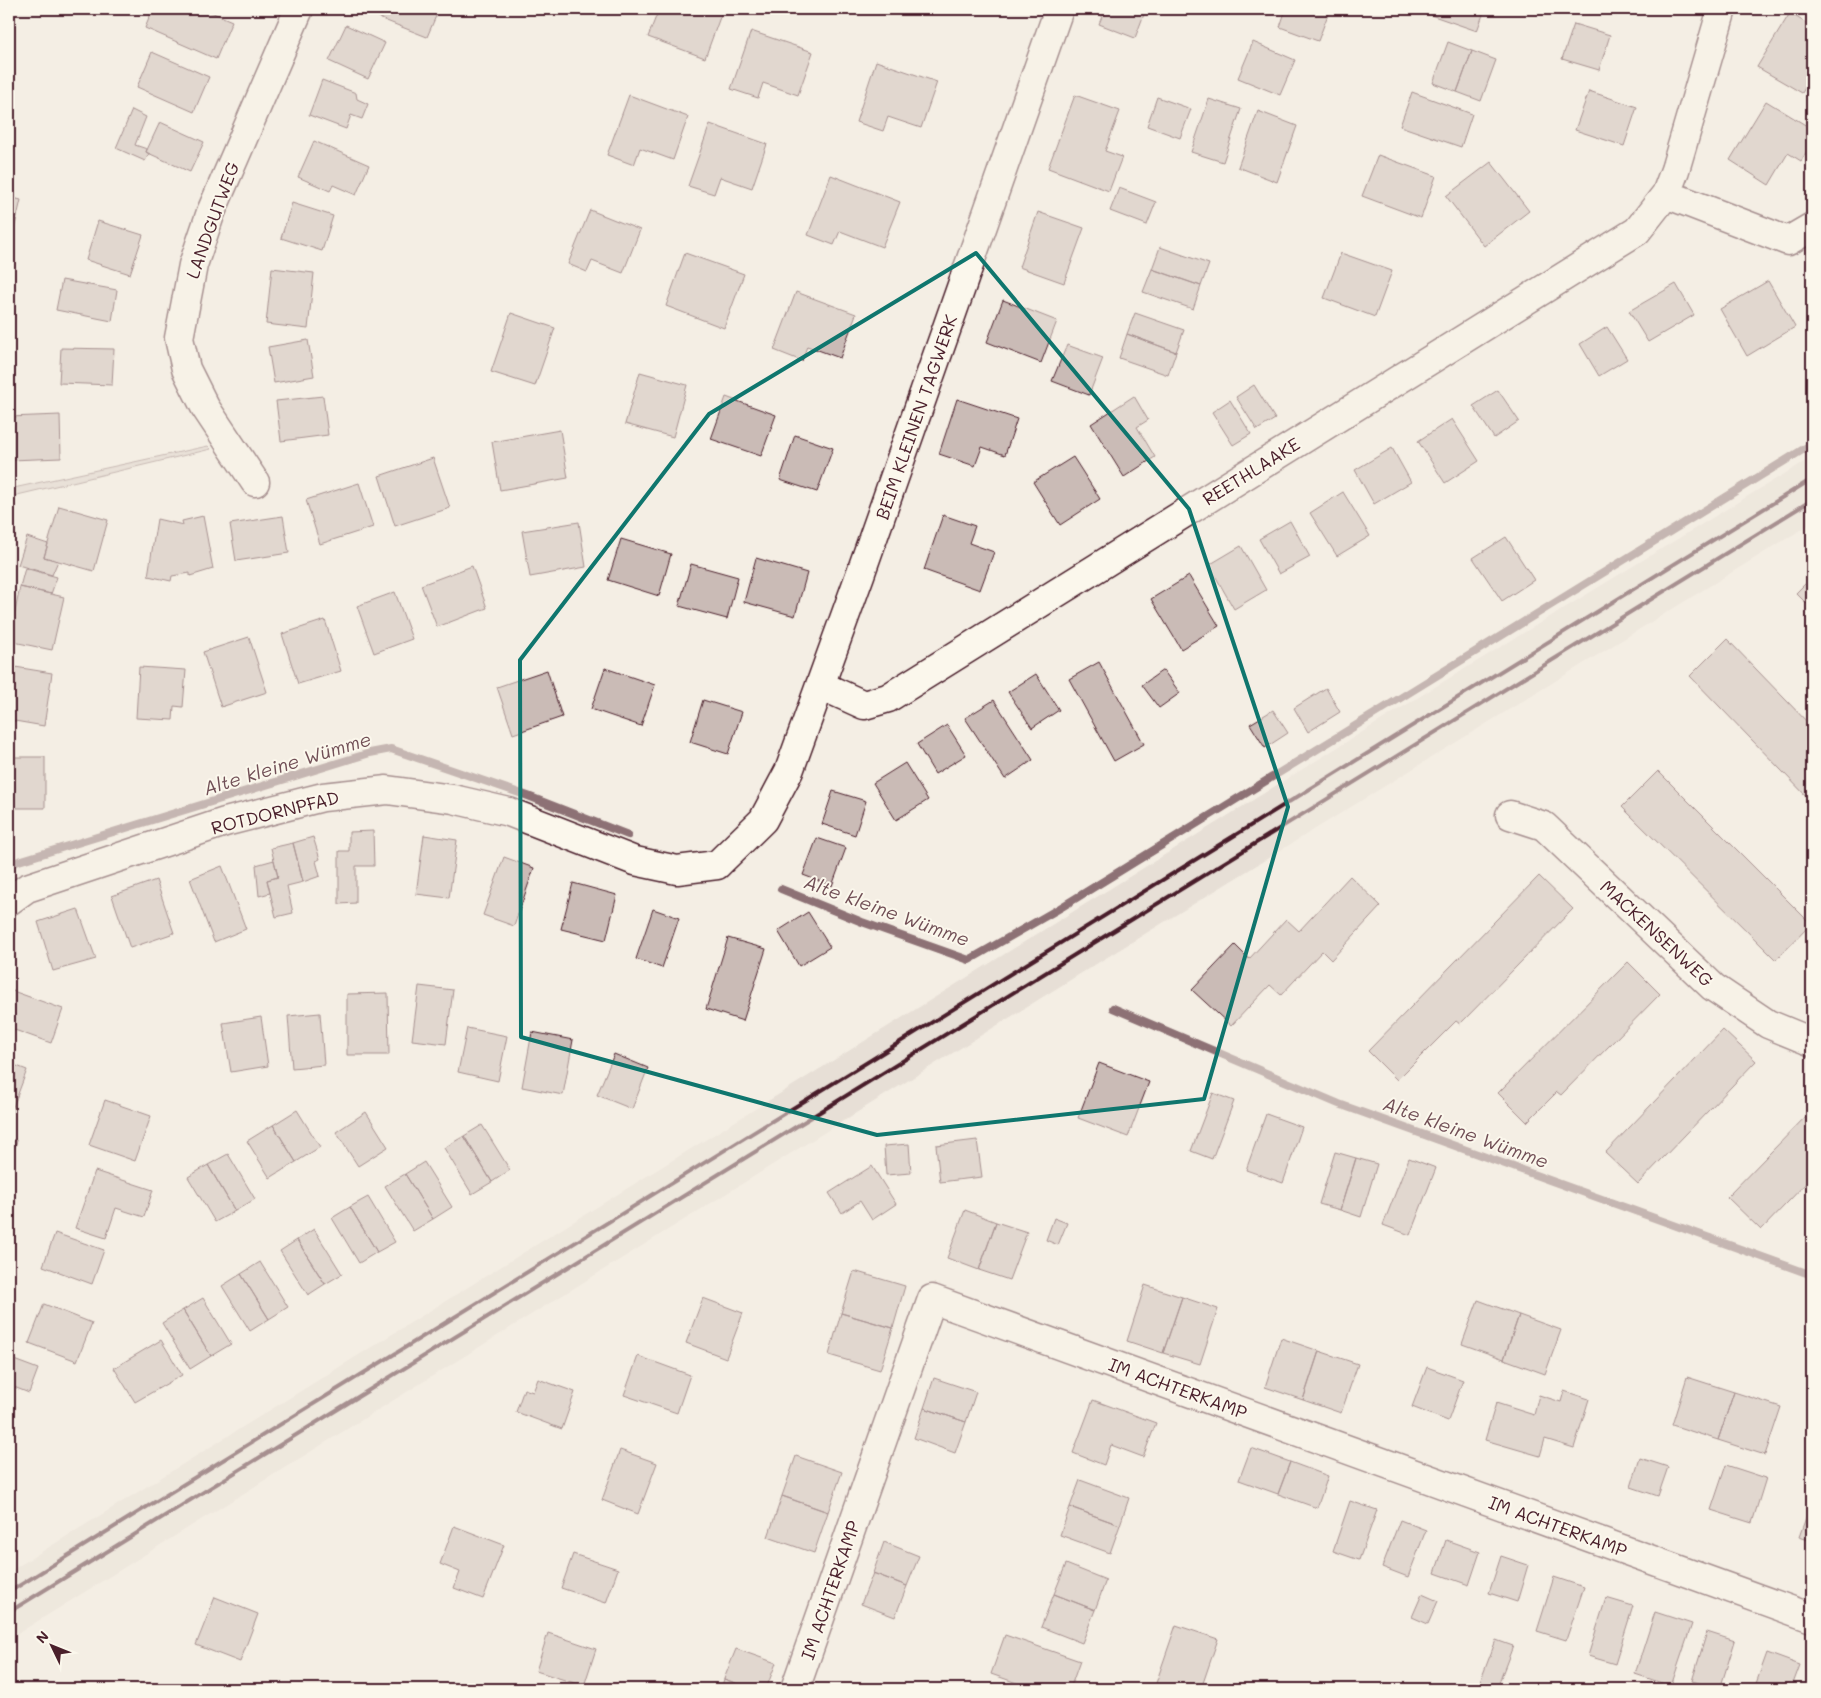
<svg xmlns="http://www.w3.org/2000/svg" width="1821" height="1698" font-family="Mali,sans-serif">
	<style>
		.built { fill: #e7dfd6 }
		.green { fill: #dbd0c9; stroke: #92787a }
		.lines { fill: none; stroke-linecap: round; stroke-linejoin: round }
		.stream { stroke: #8d7174; stroke-width: 8 }
		.building { fill: #cabbb6; stroke: #4a1f2b }
		.minor-casing { stroke: #4a1f2b; stroke-width: 31 }
		.minor { stroke: #fbf7ec; stroke-width: 28 }
		.rail { stroke: #4a1f2b; stroke-width: 4 }
		.marked { fill: none; stroke: #0f766e; stroke-width: 4; stroke-linejoin: round }
		.labels { text-anchor: middle; dominant-baseline: central; stroke-width: 4; stroke-linejoin: round; paint-order: stroke }
		.street-label { font-size: 18px; fill: #4a1f2b; stroke: #fbf7ec }
		.water-label { font-size: 19px; font-style: italic; fill: #714f56; stroke: #fbf7ec }
	</style>
	<rect width="100%" height="100%" fill="#f4eee4"/>
	<filter id="ink" filterUnits="userSpaceOnUse"><feTurbulence type="fractalNoise" baseFrequency=".02" numOctaves="2"/><feDisplacementMap in="SourceGraphic" scale="10" xChannelSelector="R" yChannelSelector="G"/><feConvolveMatrix kernelMatrix="1 2 1 2 8 2 1 2 1" color-interpolation-filters="sRGB"/></filter>
	<g filter="url(#ink)">
		<path class="built" d="M1812,457V523L1075,977L9,1639V1572L1443,682Z"/>
		<path class="green" d="M208,446L211,449L9,497V489Z"/>
		<g class="lines">
			<path class="stream" d="M9,864L370,753L391,749L528,796L628,835
				M781,889L862,922L969,960L1060,908L1812,444
				M1113,1008L1339,1104L1812,1275"/>
		</g>
		<path class="building" d="M153,9H204L232,21L216,59L145,28Z
			M383,9H439L427,37L379,18Z
			M659,9H723L705,58L648,37Z
			M1105,9H1146L1135,38L1099,24Z
			M1286,9H1330L1318,41L1280,27Z
			M1427,9H1485L1477,31L1425,13Z
			M1596,9H1619L1617,16Z
			M1790,13L1812,27V76L1802,93L1757,67Z
			M1574,24L1610,35L1599,70L1562,59Z
			M346,25L385,43L368,79L329,61Z
			M751,31L813,52L798,95L763,83L758,98L731,89Z
			M1253,42L1295,60L1280,95L1238,78Z
			M1448,42L1472,51L1457,92L1433,83Z
			M1472,51L1496,60L1481,101L1457,92Z
			M152,52L209,77L194,112L137,87Z
			M876,61L937,82L921,128L888,117L883,131L856,122Z
			M322,80L356,93L357,99L368,104L362,119L351,115L346,129L309,115Z
			M1589,91L1637,107L1624,146L1575,130Z
			M1412,92L1472,114L1461,147L1400,126Z
			M629,95L688,117L673,160L640,148L634,165L607,155Z
			M1075,95L1120,111L1105,151L1122,157L1109,191L1048,168Z
			M1157,97L1191,109L1180,138L1147,126Z
			M1209,99L1241,109L1223,162L1191,152Z
			M1766,101L1812,129V143L1801,161L1788,153L1769,185L1730,160Z
			M132,110L146,117L135,145L147,149L146,152L149,154L145,161L116,148Z
			M1258,111L1297,126L1277,182L1238,167Z
			M160,122L204,142L190,172L146,152Z
			M710,124L767,144L752,188L720,177L714,194L688,186Z
			M314,141L369,165L356,195L333,185L330,191L298,177Z
			M1378,155L1436,176L1421,218L1362,196Z
			M1491,162L1529,211L1484,246L1446,196Z
			M831,175L900,202L882,247L840,231L834,245L808,235Z
			M1119,188L1156,202L1147,225L1110,211Z
			M9,197L21,200L11,242H9Z
			M292,203L333,216L322,251L281,238Z
			M590,210L640,230L623,273L592,261L587,272L568,264Z
			M1038,212L1084,228L1064,283L1019,267Z
			M98,221L143,235L130,274L86,260Z
			M1160,247L1209,264L1201,286L1152,269Z
			M685,253L744,274L724,328L666,306Z
			M1341,253L1392,271L1375,317L1324,298Z
			M272,268L314,273L308,329L266,324Z
			M1152,269L1201,286L1193,309L1143,292Z
			M62,280L117,290L112,321L56,310Z
			M1768,281L1795,327L1747,356L1720,309Z
			M1676,284L1694,315L1648,342L1629,311Z
			M796,292L856,314L840,358L807,346L802,361L774,350Z
			M1003,300L1057,321L1041,363L987,342Z
			M511,313L555,328L535,386L491,372Z
			M1135,313L1184,330L1176,352L1127,334Z
			M1607,327L1627,359L1599,376L1580,344Z
			M1127,334L1176,352L1168,375L1119,358Z
			M308,340L314,376L274,383L268,347Z
			M1067,345L1103,358L1089,395L1052,381Z
			M61,348L114,349L112,385L59,383Z
			M640,372L687,385L673,437L625,424Z
			M1254,385L1275,419L1257,430L1236,397Z
			M1498,390L1519,421L1494,438L1473,406Z
			M323,396L328,435L281,441L276,401Z
			M1134,396L1148,420L1137,427L1155,457L1124,477L1091,424Z
			M726,397L776,415L761,456L711,439Z
			M957,399L1017,419L1005,455L982,447L975,466L939,454Z
			M1230,400L1251,434L1233,445L1212,412Z
			M60,415L61,458L11,460L9,417Z
			M1452,419L1479,461L1445,483L1418,441Z
			M560,430L568,478L500,490L492,442Z
			M795,435L833,448L817,492L780,480Z
			M1392,448L1411,482L1374,504L1355,470Z
			M1073,457L1100,499L1060,525L1033,482Z
			M433,458L450,508L395,526L379,476Z
			M359,483L373,527L320,544L306,500Z
			M1343,492L1370,536L1337,556L1310,513Z
			M59,506L108,520L94,571L44,557Z
			M943,515L975,526L969,543L994,552L980,590L924,570Z
			M203,516L213,569L190,576V573L172,576L171,581L148,576L157,519L183,525L182,521Z
			M283,516L289,553L236,561L230,524Z
			M1290,521L1310,557L1279,574L1259,539Z
			M579,522L586,567L530,577L522,531Z
			M27,537L48,544L44,557L58,561L52,575L18,565Z
			M1506,537L1534,580L1502,601L1473,558Z
			M621,539L671,554L659,596L608,580Z
			M1241,546L1266,590L1234,609L1209,565Z
			M756,558L807,573L795,616L744,602Z
			M691,564L738,577L727,619L679,606Z
			M472,566L487,608L437,627L421,585Z
			M25,568L57,577L51,594L20,587Z
			M1189,576L1219,626L1181,649L1151,599Z
			M1812,577V609L1796,593Z
			M20,587L64,597L52,650L9,641Z
			M395,592L412,639L374,653L357,606Z
			M325,620L341,671L298,684L282,634Z
			M249,637L267,692L221,707L203,652Z
			M1727,639L1812,727V802L1690,676Z
			M1099,662L1144,744L1114,761L1069,679Z
			M9,666L52,673L44,726L9,720Z
			M139,667L186,670L183,707L174,706L173,720L136,718Z
			M605,668L655,685L641,726L591,709Z
			M547,670L562,717L513,734L497,687Z
			M1163,670L1180,693L1159,708L1142,685Z
			M1036,674L1059,710L1032,728L1008,692Z
			M1326,688L1340,712L1308,732L1294,708Z
			M703,700L742,712L728,754L690,742Z
			M994,700L1033,760L1005,779L965,718Z
			M1273,710L1288,733L1265,748L1250,724Z
			M947,725L966,755L935,774L917,744Z
			M9,757H45V808H9Z
			M905,763L928,800L896,820L873,783Z
			M1658,771L1811,924L1776,960L1622,807Z
			M833,791L866,801L855,835L822,824Z
			M373,831L374,866H356V903L339,904V851H349V832Z
			M424,835L457,840L449,898L416,894Z
			M313,837L320,859L316,861L320,876L303,882L293,843Z
			M817,838L846,848L832,886L803,875Z
			M293,843L303,882L287,886L293,913L276,917L267,880L278,877L271,848Z
			M504,857L534,868L514,926L483,915Z
			M274,860L278,877L267,880L270,893L259,896L256,865Z
			M222,866L246,929L214,942L190,879Z
			M1350,876L1381,906L1331,960L1322,951L1281,995L1270,985L1231,1026L1192,990L1235,945L1249,959L1286,919L1299,931Z
			M1539,876L1573,909L1460,1024L1456,1021L1397,1080L1368,1051Z
			M156,880L174,933L130,948L112,896Z
			M573,883L617,895L606,940L561,929Z
			M78,909L96,959L53,971L38,922Z
			M653,909L679,918L662,968L636,959Z
			M808,912L830,947L799,966L778,931Z
			M728,938L766,949L743,1021L706,1009Z
			M1628,962L1660,994L1561,1095L1557,1092L1527,1122L1498,1093Z
			M419,986L453,990L446,1044L412,1040Z
			M10,990L63,1009L51,1043L9,1028Z
			M388,993L389,1055H347V994Z
			M320,1013L324,1065L292,1068L288,1016Z
			M261,1017L268,1066L231,1072L223,1023Z
			M467,1028L507,1036L498,1081L458,1072Z
			M1723,1030L1756,1061L1638,1184L1605,1153Z
			M532,1032L573,1040L563,1095L522,1087Z
			M614,1054L648,1068L632,1109L597,1095Z
			M9,1063L27,1070L10,1115L9,1114Z
			M1099,1063L1149,1082L1128,1137L1078,1118Z
			M1213,1093L1234,1101L1212,1159L1191,1151Z
			M105,1100L151,1116L135,1161L89,1145Z
			M297,1110L320,1147L296,1162L273,1125Z
			M1812,1110V1177L1761,1230L1727,1197Z
			M366,1112L388,1147L358,1166L336,1132Z
			M1266,1114L1302,1127L1283,1183L1246,1170Z
			M273,1125L296,1162L270,1178L247,1141Z
			M482,1125L510,1170L492,1182L464,1136Z
			M464,1136L492,1182L472,1194L444,1148Z
			M9,1138L17,1141L9,1164Z
			M977,1140L982,1177L940,1182L936,1145Z
			M909,1144L911,1173L886,1175L884,1146Z
			M1335,1152L1356,1158L1340,1210L1319,1204Z
			M228,1154L255,1199L235,1211L208,1165Z
			M1356,1158L1377,1164L1361,1217L1340,1210Z
			M1409,1158L1436,1168L1410,1235L1383,1225Z
			M424,1162L452,1207L433,1219L405,1174Z
			M208,1165L235,1211L215,1222L188,1177Z
			M872,1166L896,1204L872,1220L860,1201L842,1213L829,1193Z
			M95,1171L153,1190L144,1217L116,1208L106,1238L75,1228Z
			M405,1174L433,1219L413,1231L385,1186Z
			M368,1197L395,1242L377,1252L350,1207Z
			M350,1207L377,1252L359,1263L332,1218Z
			M965,1210L996,1222L979,1270L947,1258Z
			M1054,1218L1067,1223L1058,1245L1046,1240Z
			M996,1222L1027,1232L1009,1280L979,1270Z
			M314,1229L342,1274L325,1284L297,1240Z
			M55,1233L104,1250L92,1284L43,1266Z
			M297,1240L325,1284L308,1295L280,1251Z
			M260,1262L288,1307L269,1319L241,1274Z
			M854,1271L905,1286L893,1328L841,1313Z
			M241,1274L269,1319L250,1331L222,1286Z
			M1145,1285L1182,1297L1163,1353L1127,1341Z
			M1182,1297L1218,1309L1200,1364L1163,1353Z
			M203,1298L231,1344L211,1356L183,1310Z
			M703,1298L743,1313L726,1358L686,1343Z
			M1478,1300L1519,1315L1504,1359L1462,1344Z
			M44,1304L92,1323L77,1361L29,1343Z
			M183,1310L211,1356L190,1369L162,1323Z
			M841,1313L893,1328L880,1370L829,1355Z
			M1519,1315L1561,1330L1545,1374L1504,1359Z
			M1281,1338L1319,1351L1303,1400L1265,1387Z
			M161,1340L182,1375L135,1402L114,1368Z
			M1319,1351L1358,1364L1341,1413L1303,1400Z
			M638,1356L690,1375L677,1413L624,1395Z
			M14,1360L38,1369L29,1393L9,1385V1373Z
			M1427,1367L1463,1380L1448,1421L1412,1407Z
			M1687,1377L1734,1392L1718,1440L1672,1425Z
			M934,1378L976,1392L966,1422L924,1408Z
			M538,1379L575,1392L562,1429L516,1412L524,1389L533,1392Z
			M1564,1391L1589,1399L1574,1448L1545,1439L1540,1456L1485,1440L1496,1403L1534,1415L1539,1395L1561,1402Z
			M1734,1392L1781,1407L1765,1455L1718,1440Z
			M1093,1400L1156,1423L1143,1457L1111,1445L1104,1465L1073,1453Z
			M924,1408L966,1422L955,1453L914,1438Z
			M1251,1448L1290,1462L1278,1494L1239,1480Z
			M620,1450L657,1463L638,1514L602,1500Z
			M796,1456L842,1472L828,1512L782,1496Z
			M1640,1458L1668,1467L1658,1496L1631,1487Z
			M1290,1462L1328,1476L1317,1508L1278,1494Z
			M1726,1465L1766,1478L1752,1523L1711,1510Z
			M1080,1480L1129,1498L1120,1525L1070,1507Z
			M782,1496L828,1512L814,1553L768,1537Z
			M1350,1501L1377,1510L1359,1560L1333,1551Z
			M1812,1501V1541L1799,1537Z
			M1070,1507L1120,1525L1110,1553L1060,1535Z
			M1400,1520L1426,1530L1408,1577L1382,1567Z
			M454,1526L504,1545L483,1599L454,1588L460,1572L440,1564Z
			M1446,1540L1480,1552L1469,1585L1435,1573Z
			M884,1542L919,1556L907,1586L873,1573Z
			M573,1554L618,1569L606,1603L561,1588Z
			M1501,1556L1528,1565L1517,1602L1489,1593Z
			M1066,1564L1106,1580L1095,1610L1054,1594Z
			M873,1573L907,1586L895,1617L861,1604Z
			M1554,1577L1584,1587L1566,1640L1537,1631Z
			M1054,1594L1095,1610L1082,1643L1041,1627Z
			M1422,1594L1438,1601L1428,1624L1412,1617Z
			M215,1597L258,1614L240,1662L196,1645Z
			M1606,1598L1633,1606L1615,1664L1588,1656Z
			M1655,1612L1692,1624L1671,1686L1635,1674Z
			M1176,1625L1218,1639L1201,1689H1154Z
			M1707,1632L1735,1641L1720,1689L1692,1681Z
			M548,1633L596,1649L584,1686L536,1671Z
			M1005,1635L1080,1661L1070,1689H1034L991,1674Z
			M1496,1640L1513,1646L1497,1688L1480,1682Z
			M736,1649L776,1663L766,1689H752L724,1679Z
			M1767,1653L1800,1665L1791,1689H1754Z
			M1811,1670L1812,1689H1805Z
			M724,1679L752,1689H721Z"/>
		<g class="lines">
			<defs>
				<path id="minor" d="M1722,9L1675,170L1666,194L1788,241L1812,227
					M255,482L205,407L186,369L179,338L193,265L211,212L299,9
					M820,685L864,705L888,698L1637,231L1666,194
					M1510,815L1544,826L1713,987L1768,1024L1812,1042
					M9,901L27,888L225,822L323,797L387,790L453,799L509,812L635,861L677,870L717,865L722,860L763,820L789,771L860,575L1059,9
					M795,1689L932,1299L1812,1618"/>
			</defs>
			<use href="#minor" class="minor-casing"/>
			<use href="#minor" class="minor"/>
			<path class="rail" d="M9,1592L1812,479
				M9,1612L1812,500"/>
		</g>
	</g>
	<path d="M0 0H1821V1698H0ZM976,253L1189,509L1288,807L1204,1099L877,1135L521,1037L520,660L709,414Z" fill="#f4eee4" fill-opacity=".55" fill-rule="evenodd"/>
	<path class="marked" d="M976,253L1189,509L1288,807L1204,1099L877,1135L521,1037L520,660L709,414Z"/>
	<g class="labels">
		<g class="street-label">
			<text transform="translate(212 220) rotate(-70)">LANDGUTWEG</text>
			<text transform="translate(916 417) rotate(-71)">BEIM KLEINEN TAGWERK</text>
			<text transform="translate(1251 471) rotate(-32)">REETHLAAKE</text>
			<text transform="translate(275 812) rotate(-14)">ROTDORNPFAD</text>
			<text transform="translate(1657 933) rotate(43)">MACKENSENWEG</text>
			<text transform="translate(1178 1388) rotate(20)">IM ACHTERKAMP</text>
			<text transform="translate(1558 1526) rotate(20)">IM ACHTERKAMP</text>
			<text transform="translate(830 1590) rotate(-71)">IM ACHTERKAMP</text>
		</g>
		<g class="water-label">
			<text transform="translate(287 763) rotate(-17)">Alte kleine Wümme</text>
			<text transform="translate(887 910) rotate(20)">Alte kleine Wümme</text>
			<text transform="translate(1466 1132) rotate(20)">Alte kleine Wümme</text>
		</g>
	</g>
	<rect width="1821" height="1698" fill="none" stroke="#fbf7ec" stroke-width="30"/>
	<rect x="15" y="15" width="1791" height="1668" fill="none" stroke="#4a1f2b" stroke-width="2" filter="url(#ink)"/>
	<g transform="translate(52 1646) rotate(313)" stroke="#fbf7ec" stroke-width="4" paint-order="stroke">
	<path d="M0-4L9 19L0 12L-9 19Z" fill="#4a1f2b"/>
	<text y="-8" font-size="14" font-weight="bold" text-anchor="middle" fill="#4a1f2b">N</text>
	</g>
</svg>
